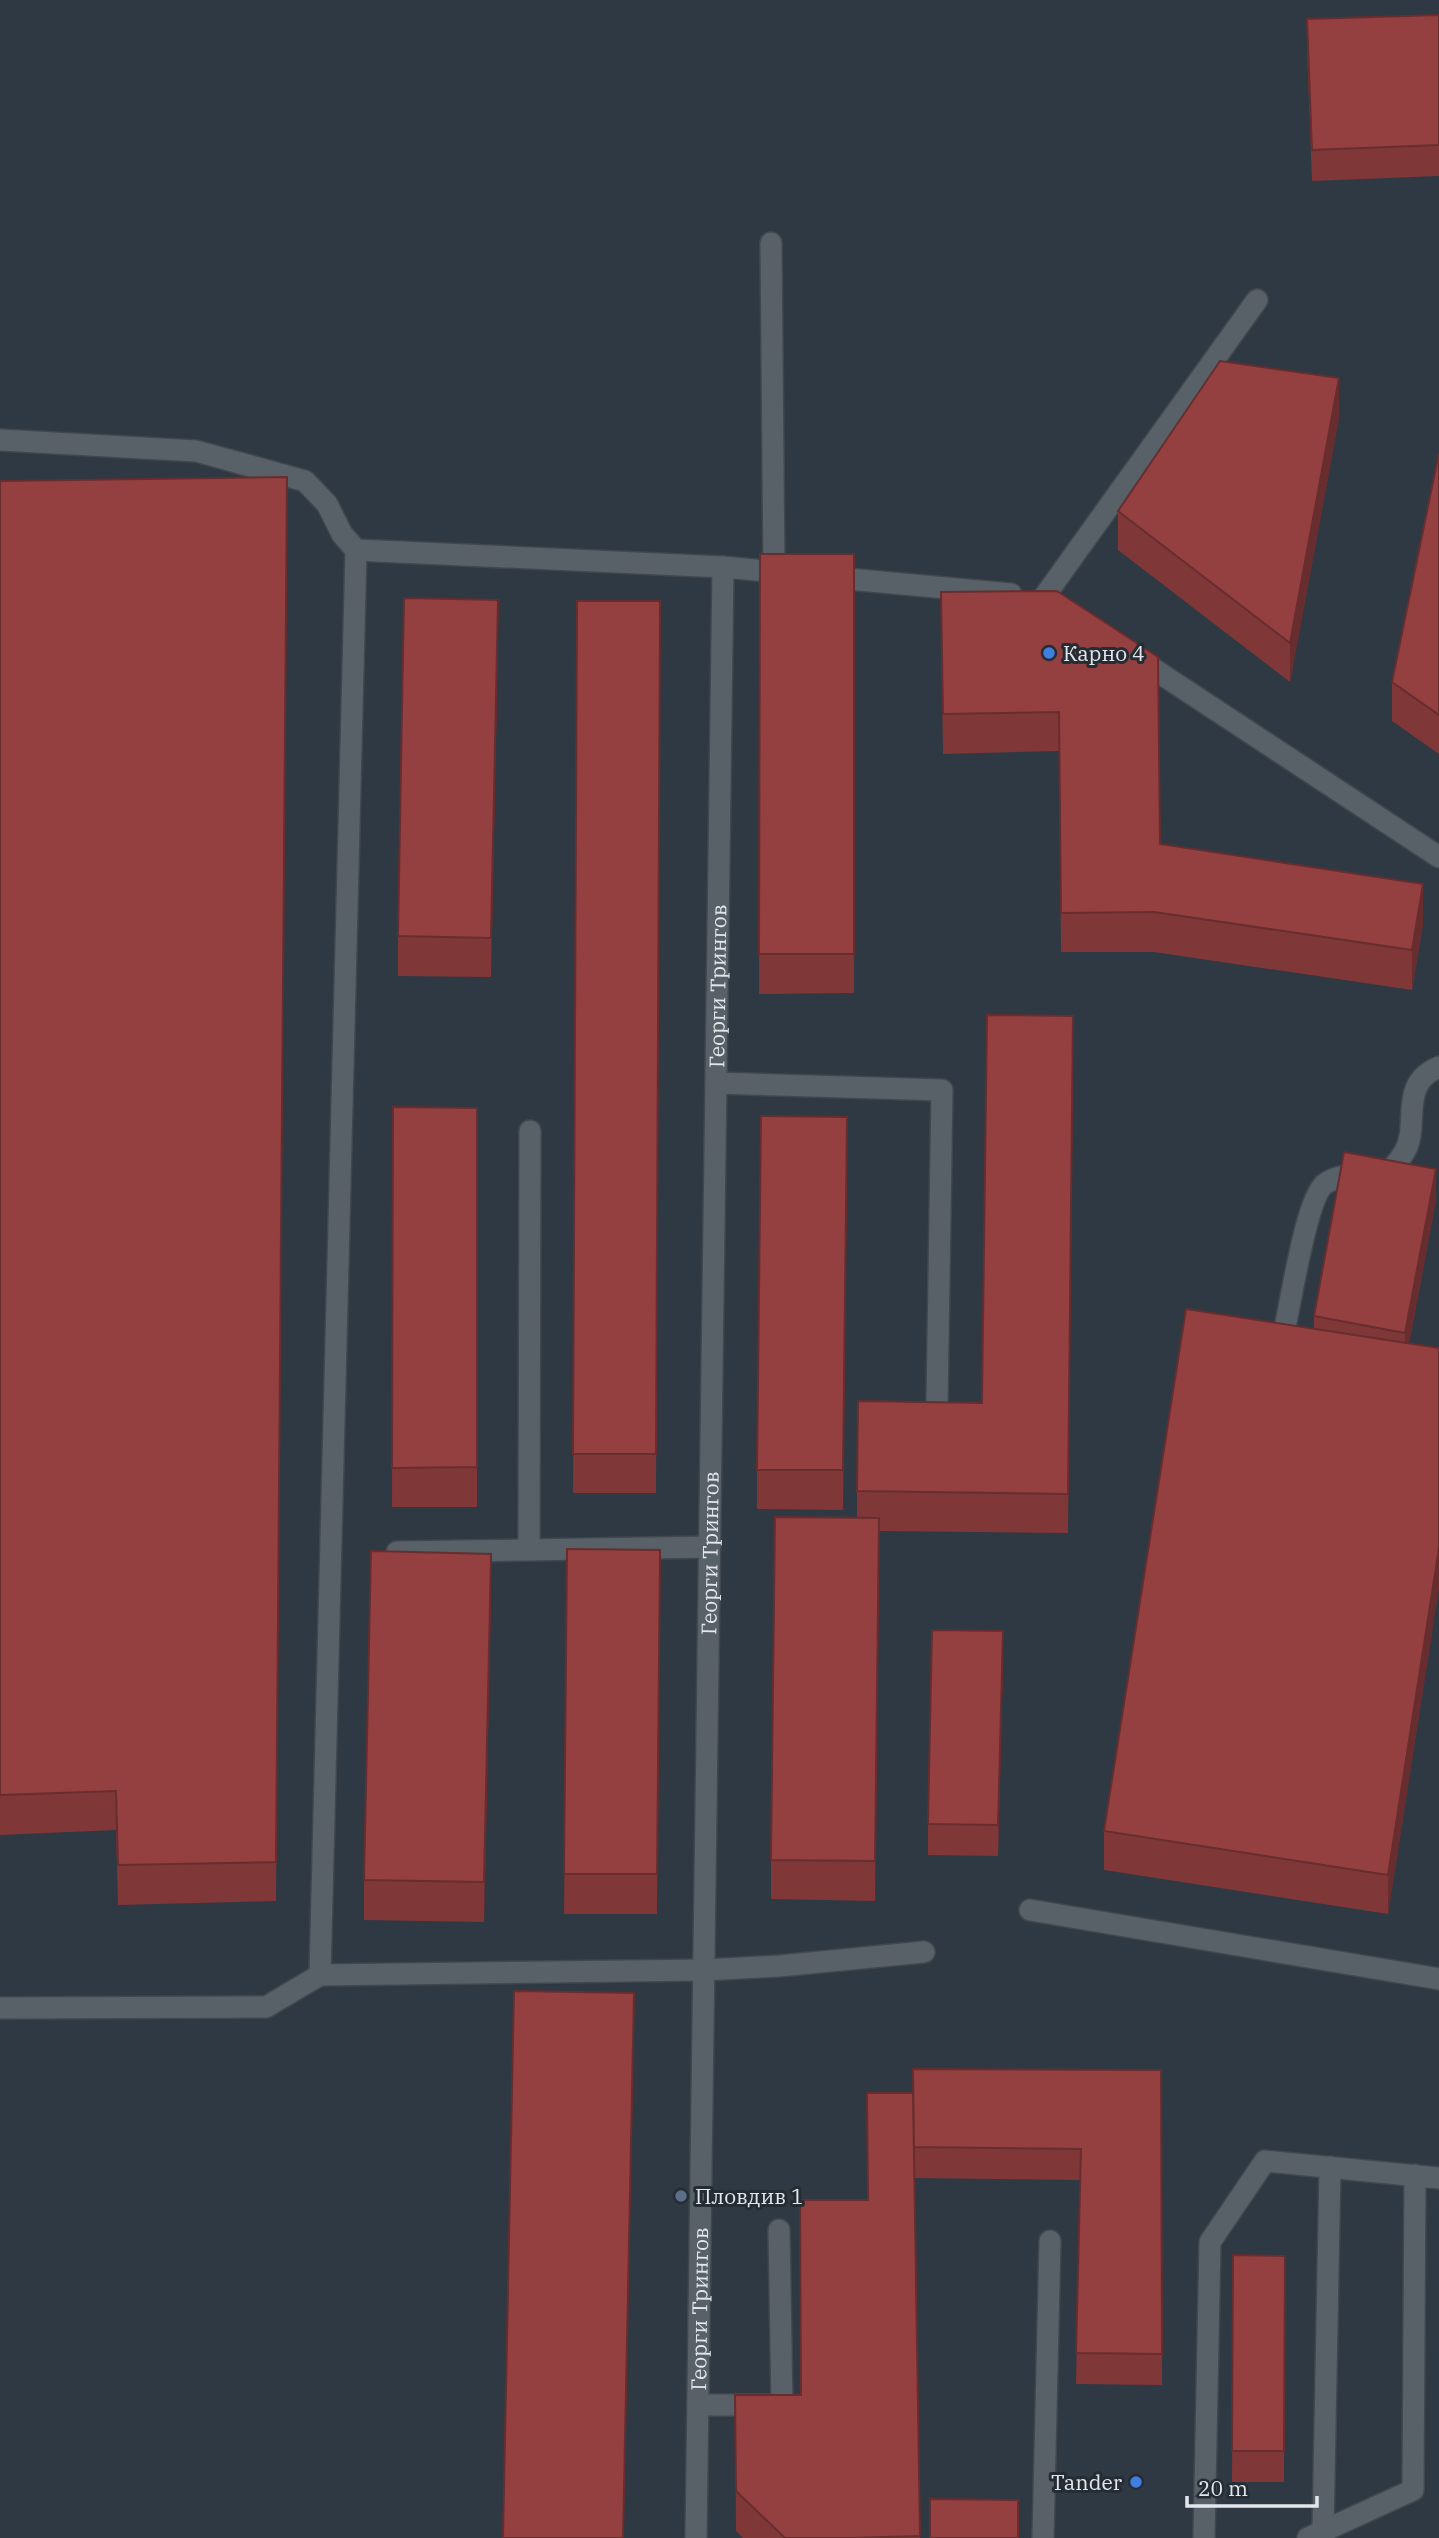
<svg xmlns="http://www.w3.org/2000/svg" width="1439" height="2538" font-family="'IBM Plex Serif',serif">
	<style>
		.built { fill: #2e3944 }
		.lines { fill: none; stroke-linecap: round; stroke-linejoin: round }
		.lane-casing { stroke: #42474d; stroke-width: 24 }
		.street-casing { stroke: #42474d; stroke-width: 24 }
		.lane { stroke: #586068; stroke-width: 21 }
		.street { stroke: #586068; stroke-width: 21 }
		.wall { fill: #7f3738 }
		.shaded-wall { fill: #682d2e }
		.building { fill: #944041; stroke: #682d2e; stroke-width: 2 }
		.shop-dot { fill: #3f7fe0; stroke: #262c34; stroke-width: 2.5 }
		.service-dot { fill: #5c6f8a; stroke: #262c34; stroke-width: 2.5 }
		.labels { text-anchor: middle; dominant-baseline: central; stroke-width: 6; stroke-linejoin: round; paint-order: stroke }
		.poi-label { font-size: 21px; fill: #e3e7ec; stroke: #262c34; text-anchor: start }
		.street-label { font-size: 21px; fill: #e3e7ec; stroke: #262c34 }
	</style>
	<rect width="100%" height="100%" fill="#262c34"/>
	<path class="built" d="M0,0H1439V2538H0Z"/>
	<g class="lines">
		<defs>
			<path id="lane" d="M1044,597L1257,300
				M716,1083L942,1090L937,1403
				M1285,1327C1291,1301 1307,1194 1326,1183C1357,1163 1378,1197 1405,1151C1420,1124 1398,1084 1439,1067
				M529,1550L530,1131
				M397,1552L710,1547
				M1030,1910L1439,1979
				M0,2008L266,2007L320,1975L705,1970
				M698,2405H782L779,2230
				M1323,2531L1330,2167
				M1043,2538L1050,2241
				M1204,2538L1210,2242L1265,2161L1439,2178
				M1308,2538L1413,2490L1415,2175"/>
			<g id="street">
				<path d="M771,243L774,572"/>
				<path d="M0,440L196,451L305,481L327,504L342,534L356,550L723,567L788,573"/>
				<path d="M827,577L1011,594"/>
				<path d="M1137,658L1439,857"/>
				<path d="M705,1970L779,1966L924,1952"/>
				<path d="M320,1975L356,550"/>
				<path id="s1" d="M696,2538L723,567"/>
			</g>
		</defs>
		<use href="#lane" class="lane-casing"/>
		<use href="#street" class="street-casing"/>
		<use href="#lane" class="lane"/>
		<use href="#street" class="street"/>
	</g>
	<path class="wall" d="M1439,15V176L1312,181L1307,50V19Z
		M1339,418L1290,682L1118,550V511Z
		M1439,453V754L1392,721V682Z
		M287,477L276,1901L118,1905L116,1830L0,1835V481Z
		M760,554H854V993L759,994Z
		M1057,591L1160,844L1423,924L1412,990L1154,952H1061L1059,751L943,754L941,632V592Z
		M577,601H660L656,1493H573Z
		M498,640L491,977L398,976V936Z
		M1073,1056L1068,1533L879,1531L875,1901L771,1899V1860L857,1518V1491L982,1403Z
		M393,1107L477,1108V1507H392Z
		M847,1156L843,1510L757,1509V1470Z
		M1436,1200L1409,1344L1439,1348V1587L1388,1914L1104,1870V1831L1314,1329V1316Z
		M567,1549L660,1550L657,1914H564Z
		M491,1593L484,1922L364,1920V1880Z
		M1003,1662L998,1856L928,1855V1824Z
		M1161,2070L1162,2385L1076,2384L1080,2180L914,2178L920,2538H743L736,2531L735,2395H801L867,2200L913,2093Z
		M1233,2255L1285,2256L1284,2482H1232Z"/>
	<path class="shaded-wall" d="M1339,378V418L1290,682V643Z
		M498,600V640L491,977V938Z
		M1423,884V924L1412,990V950Z
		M1436,1169V1200L1405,1364V1333Z
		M1439,1548V1587L1388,1914V1875Z
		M491,1554V1593L484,1922V1882Z
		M1003,1631V1662L998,1856V1825Z
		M634,1993V2033L623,2538Z"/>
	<path class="building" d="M1439,15V145L1312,150L1307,19Z
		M1220,361L1339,378L1290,643L1118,511Z
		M1439,453V715L1392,682Z
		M287,477L276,1862L118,1865L116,1791L0,1795V481Z
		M760,554H854V954H759Z
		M1057,591L1158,657L1160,844L1423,884L1412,950L1154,912L1061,913L1059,712L943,714L941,592Z
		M404,598L498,600L491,938L398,936Z
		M577,601H660L656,1454H573Z
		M987,1015L1073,1016L1068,1494L857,1491L858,1401L982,1403Z
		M393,1107L477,1108V1467L392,1468Z
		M761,1116L847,1117L843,1470H757Z
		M1344,1152L1436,1169L1405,1333L1314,1316Z
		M1186,1309L1439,1348V1548L1388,1875L1104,1831Z
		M775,1517L879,1518L875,1861L771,1860Z
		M567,1549L660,1550L657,1874H564Z
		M371,1551L491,1554L484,1882L364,1880Z
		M932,1630L1003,1631L998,1825L928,1824Z
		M514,1991L634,1993L623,2538H503Z
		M913,2069L1161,2070L1162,2354L1076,2353L1081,2149L914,2147Z
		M867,2093H913L920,2536L849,2538H785L736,2491L735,2395H801L800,2200H868Z
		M1233,2255L1285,2256L1284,2451H1232Z
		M930,2499L1018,2500V2538H930Z"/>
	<g class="shop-dot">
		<circle cx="1049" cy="653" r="7"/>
		<circle cx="1136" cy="2482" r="7"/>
	</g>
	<circle class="service-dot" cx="681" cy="2196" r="7"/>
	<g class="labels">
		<g class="poi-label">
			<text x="1063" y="653">Карно 4</text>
			<text x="695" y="2196">Пловдив 1</text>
			<text x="1122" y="2482" text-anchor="end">Tander</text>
		</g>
		<g class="street-label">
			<text stroke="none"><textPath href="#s1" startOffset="1552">Георги Трингов</textPath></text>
			<text stroke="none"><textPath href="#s1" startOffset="985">Георги Трингов</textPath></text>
			<text stroke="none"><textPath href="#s1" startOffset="229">Георги Трингов</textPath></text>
		</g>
	</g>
	<path d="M1187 2496v10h130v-10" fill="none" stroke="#e3e7ec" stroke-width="3.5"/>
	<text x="1198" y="2496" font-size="21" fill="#e3e7ec" stroke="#262c34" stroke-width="5" paint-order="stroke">20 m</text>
</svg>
